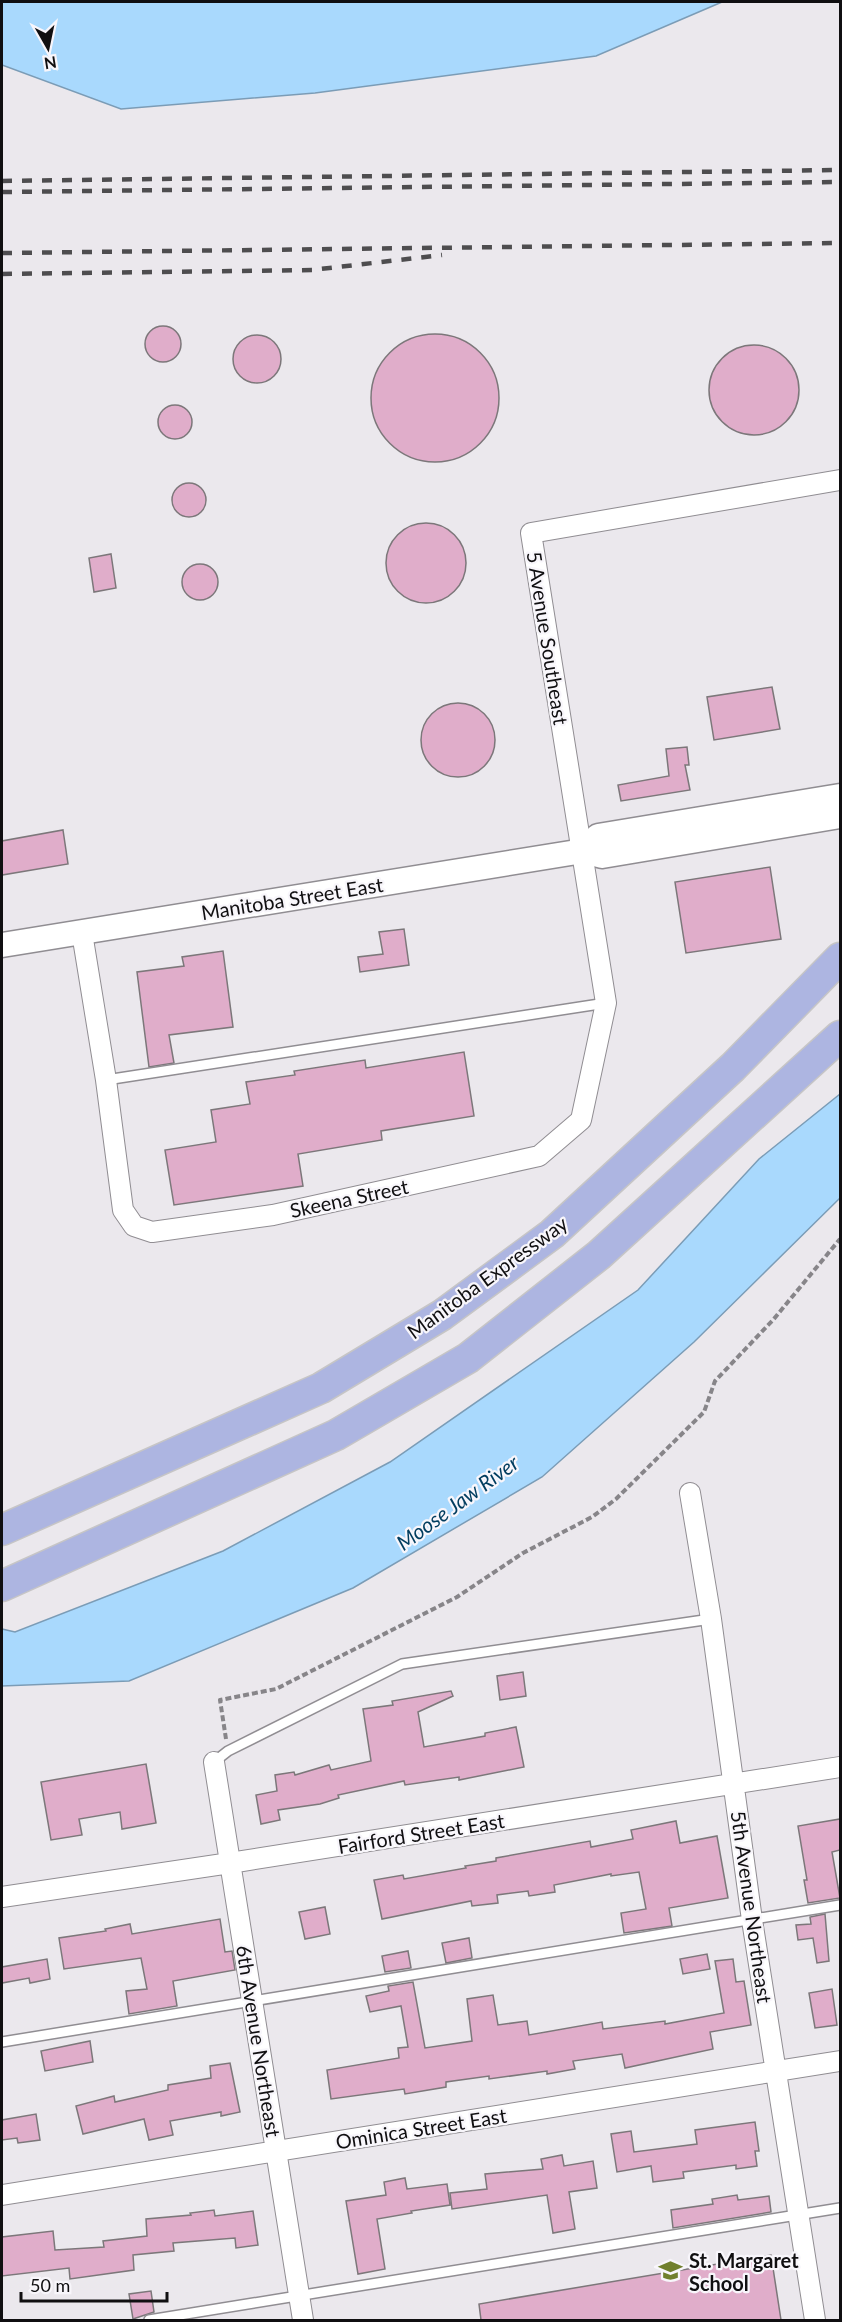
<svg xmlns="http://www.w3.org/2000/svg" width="842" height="2322" font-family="Lato,sans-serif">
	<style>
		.water { fill: #a9d9fd; stroke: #7b9cb6; stroke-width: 1.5 }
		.building { fill: #e0adca; stroke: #7c777a; stroke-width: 1.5 }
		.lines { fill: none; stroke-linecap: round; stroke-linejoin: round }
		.service-casing { stroke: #908d92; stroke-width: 12 }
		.minor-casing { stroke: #908d92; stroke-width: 22 }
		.tertiary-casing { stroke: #908d92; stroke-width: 27 }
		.primary-casing { stroke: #c6c5c6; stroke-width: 33 }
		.path { stroke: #878589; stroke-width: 4; stroke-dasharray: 6 3; stroke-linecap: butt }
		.service { stroke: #fff; stroke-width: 9 }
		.minor { stroke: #fff; stroke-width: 20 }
		.tertiary { stroke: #fff; stroke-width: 24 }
		.primary { stroke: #adb5e1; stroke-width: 30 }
		.rail { stroke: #4e4d4f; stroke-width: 4.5; stroke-dasharray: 10 10; stroke-linecap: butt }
		.labels { text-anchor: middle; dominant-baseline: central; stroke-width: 4.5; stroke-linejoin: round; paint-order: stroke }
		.street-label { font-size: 20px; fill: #100f11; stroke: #f8f6fb }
		.poi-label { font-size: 20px; font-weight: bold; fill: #100f11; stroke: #f8f6fb; text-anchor: start }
		.water-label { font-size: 21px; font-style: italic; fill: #013d5f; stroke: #f8f6fb }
	</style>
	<rect width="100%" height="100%" fill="#ebe8ed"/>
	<path class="water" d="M2,2H722L596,56L315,93L121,109L2,65Z
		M840,1094V1198L694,1342L542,1477L353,1588L129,1681L2,1686V1629L15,1632L223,1551L390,1462L638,1290L759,1159Z"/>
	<path class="building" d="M145 344a18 18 0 1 1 36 0a18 18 0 1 1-36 0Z
		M371 398a64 64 0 1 1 128 0a64 64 0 1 1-128 0Z
		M233 359a24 24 0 1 1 48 0a24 24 0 1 1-48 0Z
		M709 390a45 45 0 1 1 90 0a45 45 0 1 1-90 0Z
		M158 422a17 17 0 1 1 34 0a17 17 0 1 1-34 0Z
		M172 500a17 17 0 1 1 34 0a17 17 0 1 1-34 0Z
		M386 563a40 40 0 1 1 80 0a40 40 0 1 1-80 0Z
		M111,554L116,588L94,592L89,558Z
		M182 582a18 18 0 1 1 36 0a18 18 0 1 1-36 0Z
		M772,687L780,729L714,740L707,697Z
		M421 740a37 37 0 1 1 74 0a37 37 0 1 1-74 0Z
		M687,747L689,765H685L690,790L621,801L618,785L669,776L666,749Z
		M63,830L68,864L2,875V841Z
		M770,867L781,939L686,953L675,882Z
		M404,929L409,965L360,972L358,957L383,954L379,932Z
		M223,951L233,1027L169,1035L174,1063L149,1067L137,972L184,966L182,957Z
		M464,1052L474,1116L381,1131L382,1140L298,1154L303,1186L174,1205L165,1150L216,1142L211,1110L250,1104L246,1082L295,1075L294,1071L365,1060L366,1068Z
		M523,1672L526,1696L500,1700L497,1676Z
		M451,1691L453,1696L418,1712L424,1747L485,1736V1733L516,1727L524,1767L459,1780V1777L405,1785L404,1781L338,1795L339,1798L320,1804L278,1810L280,1820L261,1824L256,1795L277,1791L275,1775L294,1772L295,1775L329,1765L331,1770L371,1761L363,1709L393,1705L392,1701Z
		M146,1764L156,1823L122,1829L120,1812L79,1819L82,1835L51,1840L41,1782Z
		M840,1819V1850L832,1852L840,1898L808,1903L804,1880H807L798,1826Z
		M676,1821L680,1843L717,1836L728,1898L669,1908L672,1926L624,1933L621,1913L646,1909L639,1872L611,1876V1874L554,1885L555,1892L529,1896L528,1891L497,1895L498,1903L472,1906L471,1901L382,1919L374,1880L403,1875L404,1879L466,1868L465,1866L496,1861V1858L590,1841L591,1847L633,1839L631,1830Z
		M325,1907L330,1934L305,1939L299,1912Z
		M825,1914L829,1961L817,1963L813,1938L798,1940L796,1925L811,1924L810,1917Z
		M220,1919L225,1952L232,1951L235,1970L173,1981L177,2006L129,2014L126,1991L147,1989L141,1958L64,1969L59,1938L106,1931L105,1929L130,1924L132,1934Z
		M469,1938L472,1958L446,1963L442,1943Z
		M408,1951L411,1968L385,1972L382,1956Z
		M707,1954L710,1969L683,1974L680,1959Z
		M47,1959L50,1979L30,1983L29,1978L2,1983V1967Z
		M733,1959L736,1982L744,1981L751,2025L710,2032L713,2049L625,2068L622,2054L573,2061L575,2069L547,2074V2071L489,2079V2076L446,2082V2087L405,2094L404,2089L331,2099L327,2070L399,2058L398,2048L408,2047L401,2006L370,2012L366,1996L389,1991L388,1986L413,1982L425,2048L472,2041L467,1999L493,1995L498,2025L527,2021L529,2035L602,2022L603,2029L665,2021V2024L724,2013L715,1961Z
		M832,1989L837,2025L815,2028L809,1993Z
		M90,2041L93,2062L45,2071L41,2051Z
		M230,2063L240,2112L221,2116V2112L170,2121L173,2135L149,2140L144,2119L83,2134L76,2106L114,2096L115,2102L168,2090V2085L211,2078L210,2066Z
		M36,2114L40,2140L18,2143L17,2138L2,2140V2120Z
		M755,2122L759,2151H755L757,2166L736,2169V2165L683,2172L684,2178L653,2182L651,2166L617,2172L611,2134L631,2131L634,2152L697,2144L695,2130Z
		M562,2155L564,2166L593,2161L597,2188L569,2192L575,2229L553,2233L547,2195L452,2209L450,2193L487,2189L485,2174L543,2169L541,2159Z
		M405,2178L407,2189L447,2184L450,2205L411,2211L412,2213L377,2219L385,2269L358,2274L346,2201L386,2195L384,2182Z
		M737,2195L738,2200L769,2196L771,2212L673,2228L671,2210L713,2204L712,2199Z
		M214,2210L215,2216L253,2211L258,2245L236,2248L235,2238L173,2243L174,2251L133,2255L134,2270L70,2279L69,2268L2,2276V2237L53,2231L55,2250L104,2247L103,2241L147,2236L146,2219L191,2215L190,2213Z
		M771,2255L781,2320H481L479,2304Z
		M151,2291L154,2312L133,2319L129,2294Z"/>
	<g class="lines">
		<defs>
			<path id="service" d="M106,1080L606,1003
				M214,1762L228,1751L402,1664L711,1619
				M2,2042L840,1905
				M149,2320L840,2208"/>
			<path id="minor" d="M82,933L106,1080L123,1210L134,1226L152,1232L273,1215L539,1156L581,1120L606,1003L531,533L840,480
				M690,1493L711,1619L752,1920L815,2320
				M214,1762L303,2320
				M2,1897L230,1863L840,1767
				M2,2195L840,2061"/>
			<path id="tertiary" d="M583,851L598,836L840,796
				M2,945L583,851L602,856L840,816"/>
			<path id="primary" d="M2,1530L321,1388L442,1315L552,1234L733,1067L840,958
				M2,1586L336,1435L468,1358L599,1255L840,1036"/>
		</defs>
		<use href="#service" class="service-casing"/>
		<use href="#minor" class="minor-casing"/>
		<use href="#tertiary" class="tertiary-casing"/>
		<use href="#primary" class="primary-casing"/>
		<path class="path" d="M226,1739L220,1700L276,1689L457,1597L523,1553L592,1517L616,1499L704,1412L715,1381L773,1320L840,1239"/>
		<use href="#service" class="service"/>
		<use href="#minor" class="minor"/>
		<use href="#tertiary" class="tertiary"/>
		<use href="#primary" class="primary"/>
		<path class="rail" d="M2,181L840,170
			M2,192L840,182
			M2,253L840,243
			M2,274L312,270L442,255"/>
	</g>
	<defs>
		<symbol id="school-bare" viewBox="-9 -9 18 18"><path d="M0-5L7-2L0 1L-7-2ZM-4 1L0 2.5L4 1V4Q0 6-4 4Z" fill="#71802e" stroke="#f8f6fb" stroke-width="2.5" paint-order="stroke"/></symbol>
	</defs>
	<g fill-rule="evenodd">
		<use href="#school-bare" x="654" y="2254" width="33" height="33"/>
	</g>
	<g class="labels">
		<g class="street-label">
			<text transform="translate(548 638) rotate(81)">5 Avenue Southeast</text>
			<text transform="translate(292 898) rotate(-9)">Manitoba Street East</text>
			<text transform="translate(349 1198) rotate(-12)">Skeena Street</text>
			<text transform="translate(487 1277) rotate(-36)">Manitoba Expressway</text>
			<text transform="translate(421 1833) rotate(-9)">Fairford Street East</text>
			<text transform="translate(752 1907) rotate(82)">5th Avenue Northeast</text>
			<text transform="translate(259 2041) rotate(81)">6th Avenue Northeast</text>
			<text transform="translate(421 2128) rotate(-9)">Ominica Street East</text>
		</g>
		<g class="poi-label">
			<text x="689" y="2260">St. Margaret<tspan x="689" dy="23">School</tspan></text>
		</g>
		<g class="water-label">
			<text transform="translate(457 1502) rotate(-36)">Moose Jaw River</text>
		</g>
	</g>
	<rect width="842" height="2322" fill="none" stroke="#100f11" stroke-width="6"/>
	<g transform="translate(48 48) rotate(171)" stroke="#f8f6fb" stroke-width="4.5" paint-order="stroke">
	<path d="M0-4.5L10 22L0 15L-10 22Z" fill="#100f11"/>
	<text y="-9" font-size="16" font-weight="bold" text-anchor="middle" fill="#100f11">N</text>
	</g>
	<path d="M21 2292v9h146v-9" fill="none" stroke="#100f11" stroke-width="3"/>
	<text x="30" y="2292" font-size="18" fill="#100f11" stroke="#f8f6fb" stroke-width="4.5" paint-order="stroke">50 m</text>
</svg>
